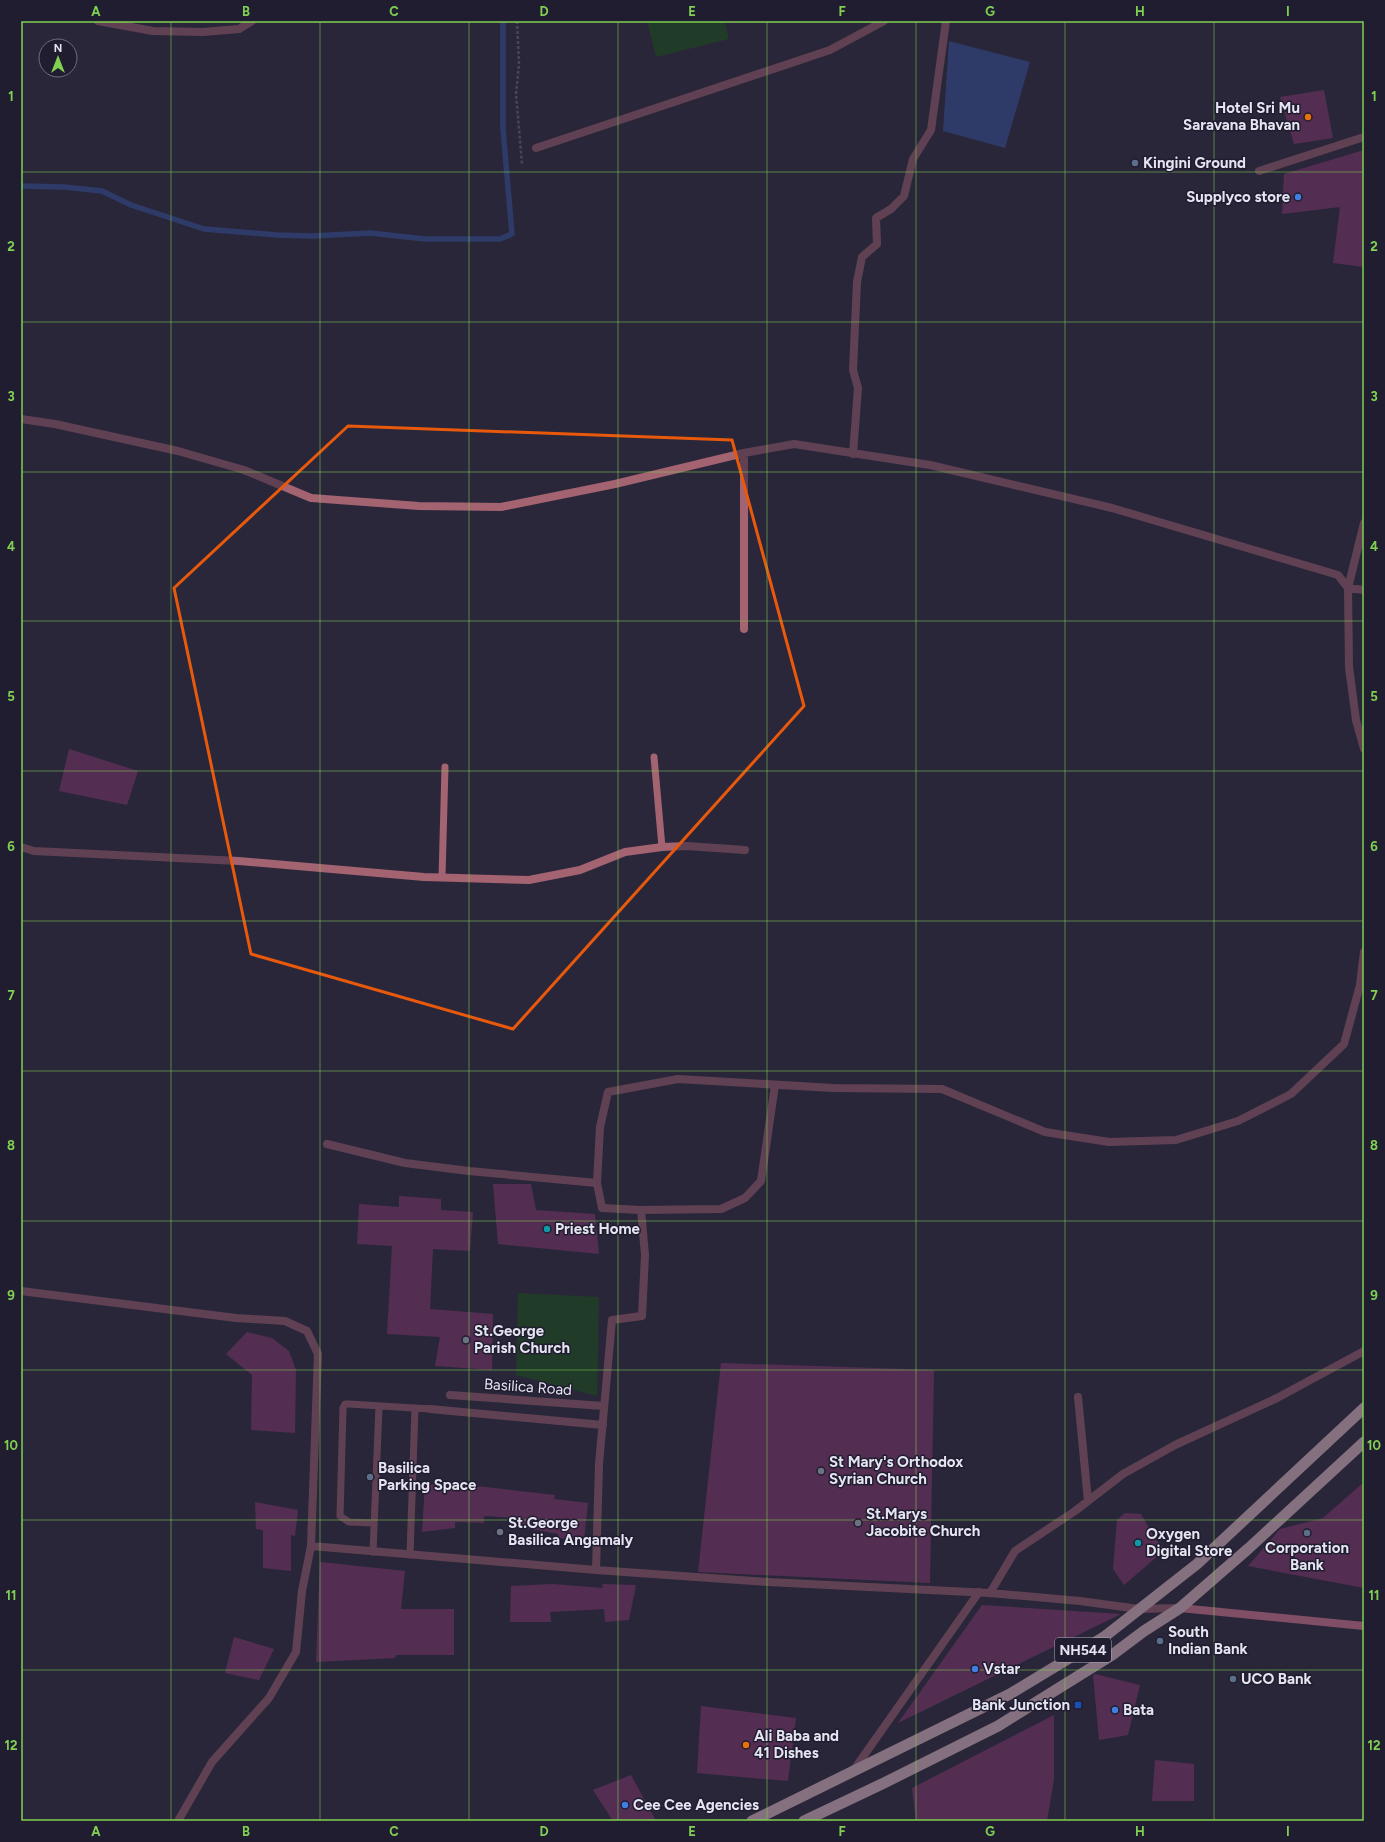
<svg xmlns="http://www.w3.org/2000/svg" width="1385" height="1842" font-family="Figtree,sans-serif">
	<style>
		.green { fill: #165412 }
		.water { fill: #3354a0 }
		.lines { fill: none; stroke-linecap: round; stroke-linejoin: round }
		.stream { stroke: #3354a0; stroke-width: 5.5 }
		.building { fill: #86376f }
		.path { stroke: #6d6a7b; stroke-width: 2.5; stroke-dasharray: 3 2; stroke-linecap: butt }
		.service { stroke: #a36371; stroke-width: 7 }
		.pedestrian { stroke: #a36371; stroke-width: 8 }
		.minor { stroke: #a36371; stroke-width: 8 }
		.secondary { stroke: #e88199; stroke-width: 8 }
		.trunk { stroke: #f3cad2; stroke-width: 11 }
		.marked { fill: none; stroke: #e8590c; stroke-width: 3; stroke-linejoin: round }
		.grid { fill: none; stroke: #80d051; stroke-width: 1; stroke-opacity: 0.55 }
		.food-dot { fill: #e8710a; stroke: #201d30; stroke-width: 1.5 }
		.service-dot { fill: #5c6f8a; stroke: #201d30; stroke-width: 1.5 }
		.shop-dot { fill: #3f7fe0; stroke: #201d30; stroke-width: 1.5 }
		.culture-dot { fill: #0f9aa8; stroke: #201d30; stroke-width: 1.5 }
		.worship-dot { fill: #6b7280; stroke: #201d30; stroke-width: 1.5 }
		.transit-dot { fill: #1a4fb4; stroke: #201d30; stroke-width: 1.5 }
		.labels { text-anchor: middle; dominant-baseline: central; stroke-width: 3; stroke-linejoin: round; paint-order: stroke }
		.shield { fill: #201d30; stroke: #aaa8b7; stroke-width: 1 }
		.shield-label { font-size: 14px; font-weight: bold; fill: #e5e4f1 }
		.poi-label { font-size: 15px; font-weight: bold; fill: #e5e4f1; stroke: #201d30; text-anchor: start }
		.street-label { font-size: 15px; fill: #e5e4f1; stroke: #201d30 }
		.neatline { fill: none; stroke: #80d051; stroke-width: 1.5 }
		.grid-label { font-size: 13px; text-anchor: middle; font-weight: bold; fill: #80d051 }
	</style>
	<rect width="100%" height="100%" fill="#2a273a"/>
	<path class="green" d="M647,21H724L729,39L656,57Z
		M518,1293L599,1297L597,1396L516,1375Z"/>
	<path class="water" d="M949,41L1030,62L1005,148L943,131Z"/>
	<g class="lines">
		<path class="stream" d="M21,186L64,187L102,191L131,205L204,229L277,235L312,236L370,233L425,239H500L512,234L503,129V21"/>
	</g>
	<path class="building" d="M1324,90L1333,138L1294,144L1280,97Z
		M1364,150V267L1333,263L1340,207L1282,214L1284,174Z
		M69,749L138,771L127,805L59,791Z
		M493,1184H531L536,1210L595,1214L599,1254L498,1244Z
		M399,1196L441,1199V1210L473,1212L470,1251L433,1249L430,1309L493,1314L492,1370L435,1366L440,1337L387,1334L392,1246L357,1244L359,1204L399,1207Z
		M247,1332L272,1338L289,1351L296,1370L295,1433L251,1430L252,1375L226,1354Z
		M721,1363L934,1370L930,1583L698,1572Z
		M1364,1482V1588L1248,1566L1280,1529L1323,1518Z
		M425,1484L485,1487L555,1495L554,1499L588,1503L584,1540L558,1538V1534L520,1527L521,1518L484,1516V1523L455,1522V1528L422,1532Z
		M255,1502L298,1510L295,1536L291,1535V1571L263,1568V1530L256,1529Z
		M1125,1513L1141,1514L1154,1537L1165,1550L1124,1585L1113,1569L1117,1520Z
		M320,1562L405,1571L401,1609H454V1655H396L395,1658L316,1662Z
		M552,1584L603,1588L602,1584L636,1585L629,1620L605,1622L604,1609L550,1612L551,1622H510L511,1586Z
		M982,1605L1121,1614L898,1723Z
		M234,1637L274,1649L259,1680L225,1673Z
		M1095,1674L1140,1685L1128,1735L1099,1740L1093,1675Z
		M701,1706L796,1718L788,1781L697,1773Z
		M1054,1715V1779L1047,1821H916L912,1788Z
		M1155,1760L1194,1764V1801H1152Z
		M631,1775L656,1821H613L593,1790Z"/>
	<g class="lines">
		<path class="path" d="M517,21L519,64L516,94L522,164"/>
		<path class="service" d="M654,757L662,847
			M442,877L445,767
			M374,1523L349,1522L340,1516L343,1408L345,1404H349L430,1409
			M373,1552L379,1406
			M410,1555L415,1408"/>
		<path class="pedestrian" d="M450,1395L604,1406
			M853,1771L979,1592"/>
		<path class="minor" d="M98,21L153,31L203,32L239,29L252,21
			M536,148L830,50L884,21
			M1259,171L1364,137
			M21,419L55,424L178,451L244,470L311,498L419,506L501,507L615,484L744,453L794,444L930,465L1112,508L1338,575L1348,588L1364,590
			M744,453V629
			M853,454L858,388L853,370L857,282L862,257L877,244L876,218L891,209L904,196L913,159L931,130L946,21
			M1364,523L1348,588L1349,667L1356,720L1364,749
			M21,847L34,851L239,861L424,877L529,880L580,870L625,852L662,847L687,846L745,850
			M327,1144L405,1163L469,1171L597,1183L600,1127L608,1092L678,1079L833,1088L942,1089L1045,1132L1109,1142L1176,1140L1238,1121L1291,1094L1344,1044L1360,985L1364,952
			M641,1210L721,1209L745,1198L761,1181L775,1085
			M21,1291L236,1318L285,1321L307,1331L318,1354L311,1546
			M1078,1397L1088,1501
			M430,1409L603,1425
			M596,1570L599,1464L612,1320L642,1316L645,1255L641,1210L602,1208L597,1183
			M990,1593L1015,1551L1075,1511L1123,1474L1175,1445L1277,1398L1364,1351
			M178,1821L212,1762L269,1698L296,1652L302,1591L311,1546L596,1570L768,1582L990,1593L1080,1601L1139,1609L1180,1608"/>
		<path class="secondary" d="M1180,1608L1364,1626"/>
		<path class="trunk" d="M752,1821L1010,1694L1104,1637L1197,1564L1364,1408
			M804,1821L884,1783L998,1726L1112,1655L1144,1631L1180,1608L1249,1548L1364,1442"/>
	</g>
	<path d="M0 0H1385V1842H0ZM348,426L732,440L804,706L513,1029L251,954L174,588Z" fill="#2a273a" fill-opacity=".55" fill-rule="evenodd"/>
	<path class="marked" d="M348,426L732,440L804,706L513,1029L251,954L174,588Z"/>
	<path class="grid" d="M171,21V1821M320,21V1821M469,21V1821M618,21V1821M767,21V1821M916,21V1821M1065,21V1821M1214,21V1821M21,172H1364M21,322H1364M21,472H1364M21,621H1364M21,771H1364M21,921H1364M21,1071H1364M21,1221H1364M21,1370H1364M21,1520H1364M21,1670H1364"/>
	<g class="food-dot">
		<circle cx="1308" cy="117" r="4"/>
		<circle cx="746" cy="1745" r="4"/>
	</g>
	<g class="service-dot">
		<circle cx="1135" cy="163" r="4"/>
		<circle cx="370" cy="1477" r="4"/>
		<circle cx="1307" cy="1533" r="4"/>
		<circle cx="1160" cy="1641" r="4"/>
		<circle cx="1233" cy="1679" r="4"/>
	</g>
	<g class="shop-dot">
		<circle cx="1298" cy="197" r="4"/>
		<circle cx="975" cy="1669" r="4"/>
		<circle cx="1115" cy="1710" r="4"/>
		<circle cx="625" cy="1805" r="4"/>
	</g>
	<g class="culture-dot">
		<circle cx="547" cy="1229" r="4"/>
		<circle cx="1138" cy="1543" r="4"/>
	</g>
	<g class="worship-dot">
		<circle cx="466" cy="1340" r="4"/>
		<circle cx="821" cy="1471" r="4"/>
		<circle cx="858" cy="1523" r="4"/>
		<circle cx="500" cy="1532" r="4"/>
	</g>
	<rect class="transit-dot" x="1074" y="1701" width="8" height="8" rx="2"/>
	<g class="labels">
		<rect class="shield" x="1055" y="1638" width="56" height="24" rx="3"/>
		<g class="shield-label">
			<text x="1083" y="1650">NH544</text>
		</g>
		<g class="poi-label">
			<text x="1300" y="108" text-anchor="end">Hotel Sri Mu<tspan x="1300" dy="17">Saravana Bhavan</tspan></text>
			<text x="1143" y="163">Kingini Ground</text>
			<text x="1290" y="197" text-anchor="end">Supplyco store</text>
			<text x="555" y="1229">Priest Home</text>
			<text x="474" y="1331">St.George<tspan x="474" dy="17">Parish Church</tspan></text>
			<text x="829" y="1462">St Mary's Orthodox<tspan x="829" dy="17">Syrian Church</tspan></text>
			<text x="378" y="1468">Basilica<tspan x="378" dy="17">Parking Space</tspan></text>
			<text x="866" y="1514">St.Marys<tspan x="866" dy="17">Jacobite Church</tspan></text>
			<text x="508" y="1523">St.George<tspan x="508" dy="17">Basilica Angamaly</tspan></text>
			<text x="1146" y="1534">Oxygen<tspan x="1146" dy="17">Digital Store</tspan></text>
			<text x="1307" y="1548" text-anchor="middle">Corporation<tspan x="1307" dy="17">Bank</tspan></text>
			<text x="1168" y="1632">South<tspan x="1168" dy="17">Indian Bank</tspan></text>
			<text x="983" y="1669">Vstar</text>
			<text x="1241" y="1679">UCO Bank</text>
			<text x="1070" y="1705" text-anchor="end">Bank Junction</text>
			<text x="1123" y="1710">Bata</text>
			<text x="754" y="1736">Ali Baba and<tspan x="754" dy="17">41 Dishes</tspan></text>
			<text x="633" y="1805">Cee Cee Agencies</text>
		</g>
		<g class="street-label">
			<text transform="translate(528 1387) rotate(4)">Basilica Road</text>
		</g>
	</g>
	<rect width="1385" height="1842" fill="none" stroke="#201d30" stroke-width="44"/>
	<g transform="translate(58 58)"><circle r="19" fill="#201d30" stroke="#6f6d7d"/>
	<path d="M0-3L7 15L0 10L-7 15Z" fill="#80d051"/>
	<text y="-6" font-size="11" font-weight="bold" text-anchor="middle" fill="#e5e4f1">N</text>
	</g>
	<rect x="22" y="22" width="1341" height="1798" class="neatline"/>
	<g class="grid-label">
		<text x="96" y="16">A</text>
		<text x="246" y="16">B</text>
		<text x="394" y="16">C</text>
		<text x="544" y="16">D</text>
		<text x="692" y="16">E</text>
		<text x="842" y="16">F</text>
		<text x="990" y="16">G</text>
		<text x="1140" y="16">H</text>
		<text x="1288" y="16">I</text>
		<text x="11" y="101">1</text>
		<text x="1374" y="101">1</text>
		<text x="11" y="251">2</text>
		<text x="1374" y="251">2</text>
		<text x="11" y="401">3</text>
		<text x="1374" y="401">3</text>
		<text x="11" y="551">4</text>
		<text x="1374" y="551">4</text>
		<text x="11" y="701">5</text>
		<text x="1374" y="701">5</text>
		<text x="11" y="851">6</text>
		<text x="1374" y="851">6</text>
		<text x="11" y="1000">7</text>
		<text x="1374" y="1000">7</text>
		<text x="11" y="1150">8</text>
		<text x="1374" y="1150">8</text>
		<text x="11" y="1300">9</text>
		<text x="1374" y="1300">9</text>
		<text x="11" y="1450">10</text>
		<text x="1374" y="1450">10</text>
		<text x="11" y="1600">11</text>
		<text x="1374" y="1600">11</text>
		<text x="11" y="1750">12</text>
		<text x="1374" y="1750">12</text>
		<text x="96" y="1836">A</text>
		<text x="246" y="1836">B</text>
		<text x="394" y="1836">C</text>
		<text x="544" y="1836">D</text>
		<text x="692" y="1836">E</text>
		<text x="842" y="1836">F</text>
		<text x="990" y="1836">G</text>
		<text x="1140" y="1836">H</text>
		<text x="1288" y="1836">I</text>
	</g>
</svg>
